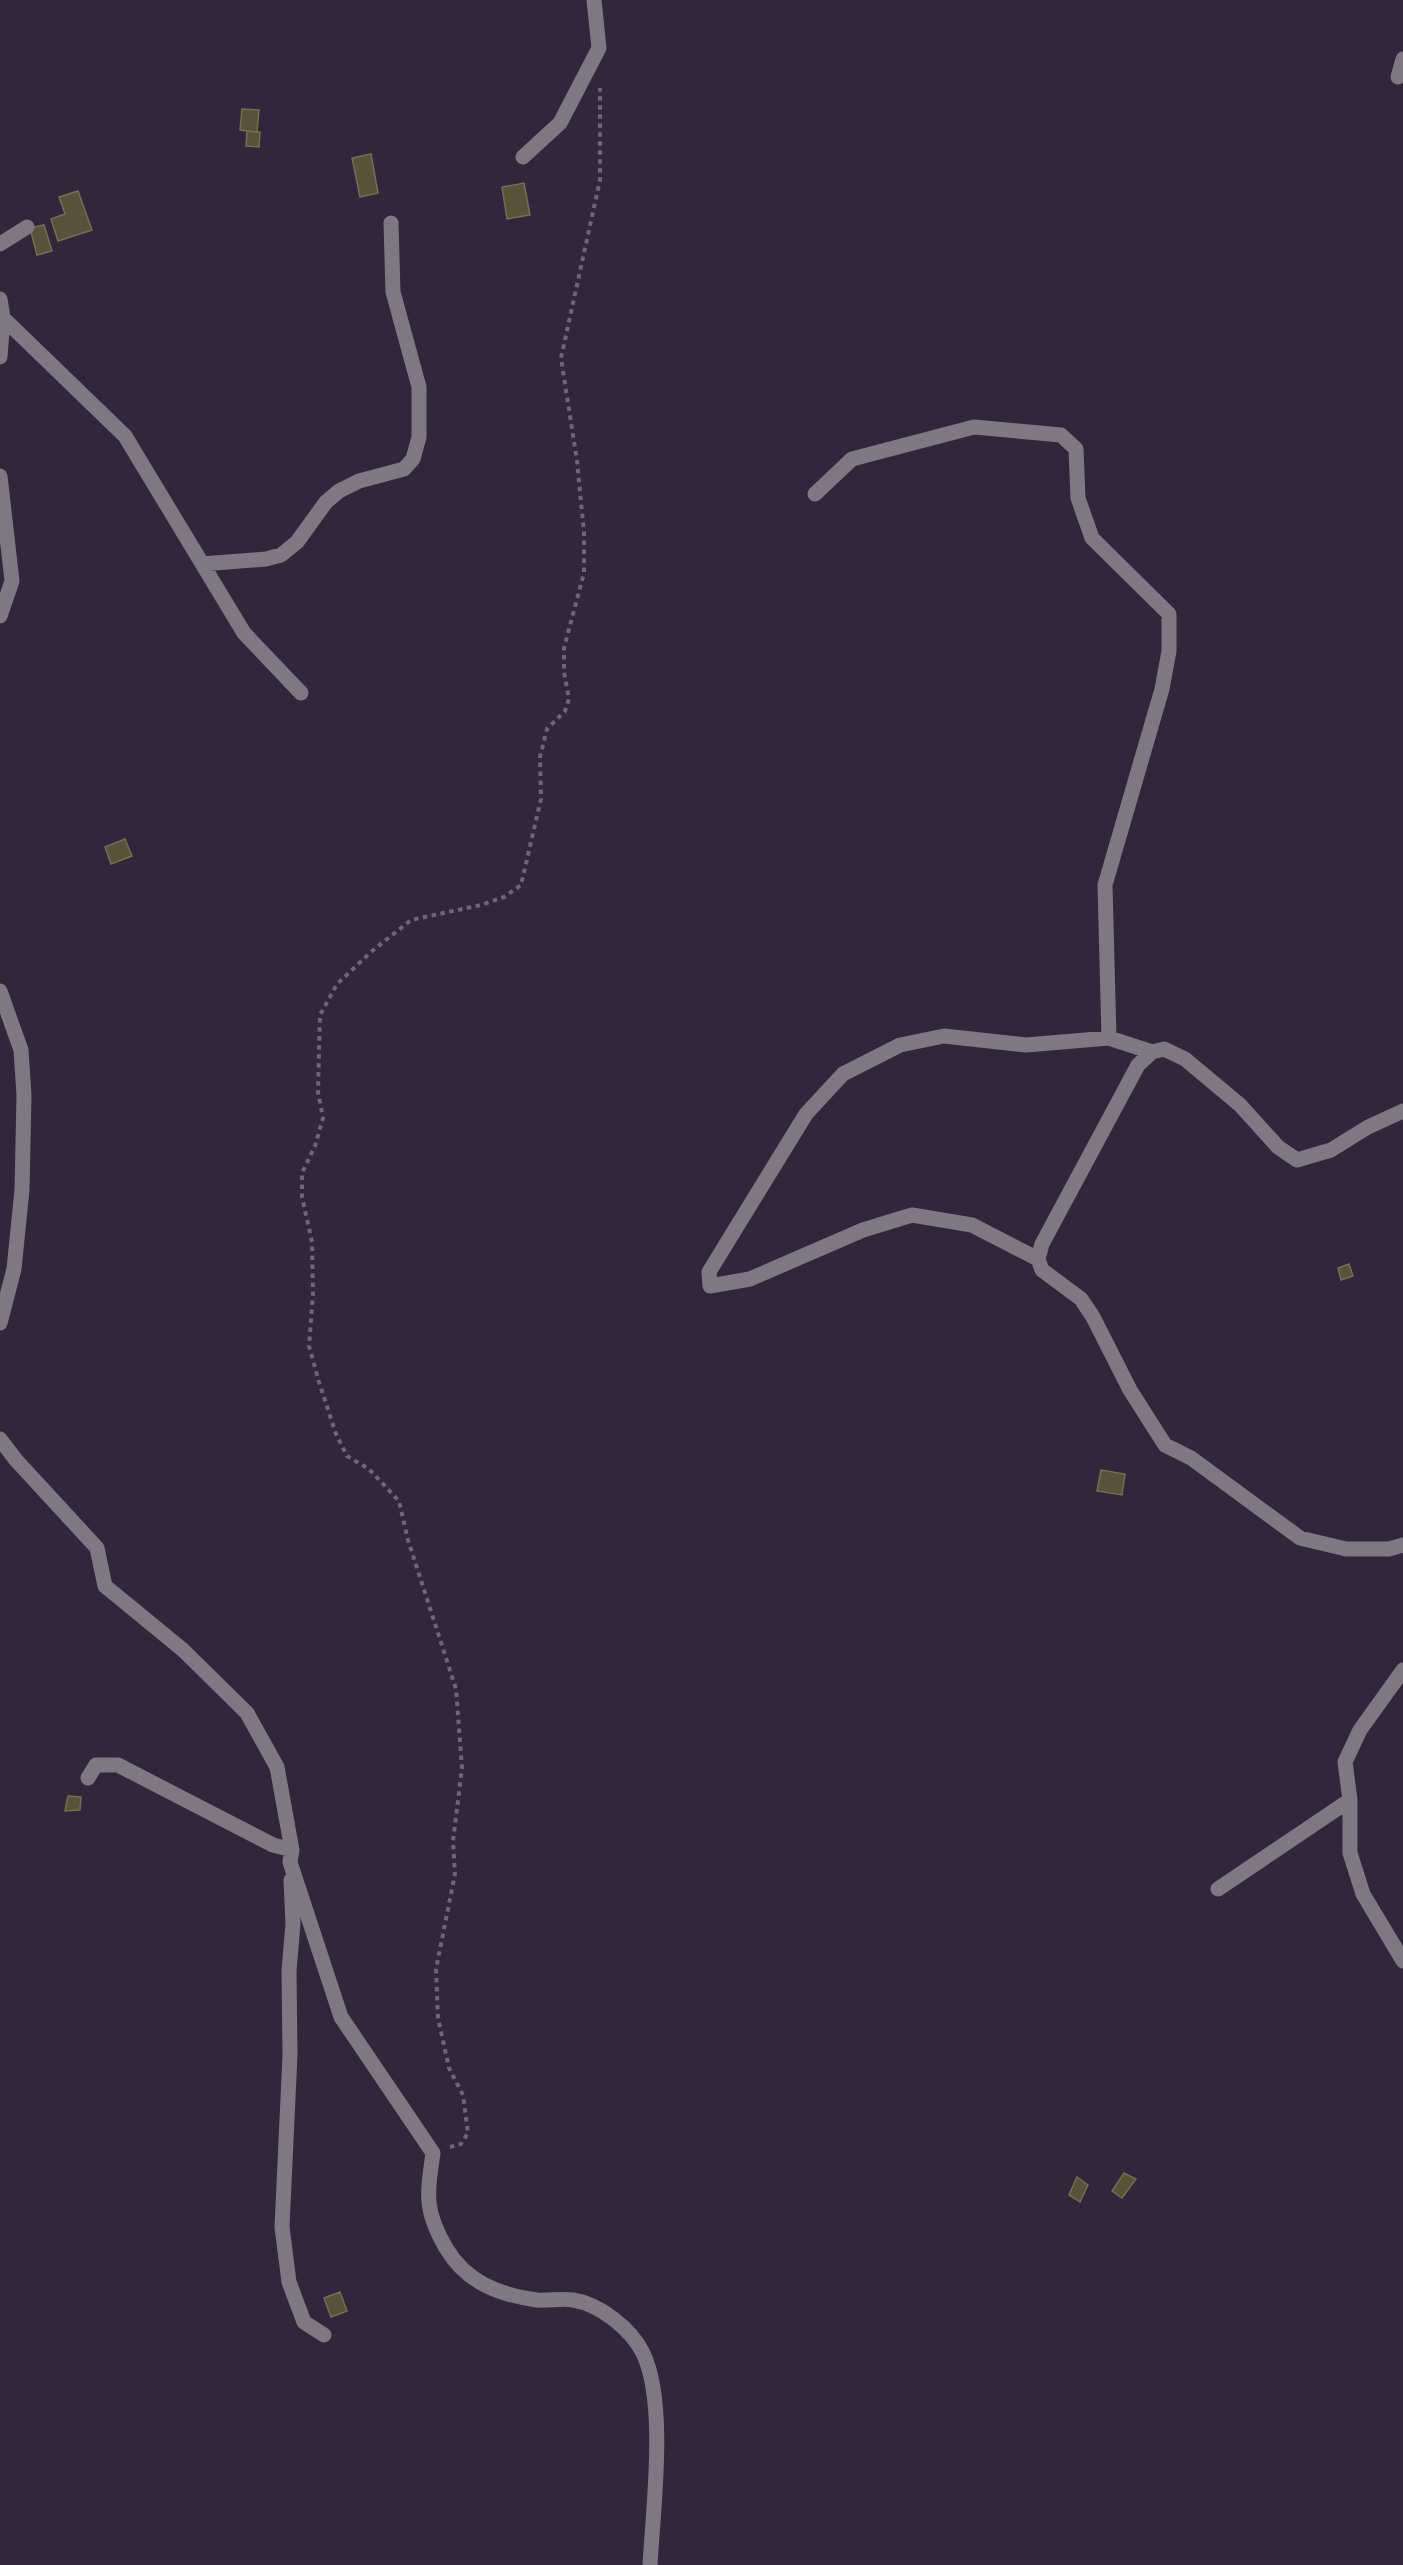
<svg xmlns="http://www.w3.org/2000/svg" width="1403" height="2565" font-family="Signika,sans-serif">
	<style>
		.building { fill: #595238; stroke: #756e52; stroke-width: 1.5 }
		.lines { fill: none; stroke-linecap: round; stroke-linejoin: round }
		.path { stroke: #6f6578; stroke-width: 4; stroke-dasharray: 4.5 4.5; stroke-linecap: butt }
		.minor { stroke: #7e7883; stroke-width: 15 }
	</style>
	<rect width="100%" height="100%" fill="#32263c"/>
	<path class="building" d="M242,109L259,110L257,132L240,130Z
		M247,131L260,132L259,147L246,146Z
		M371,154L378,193L360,197L352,158Z
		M524,183L530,215L507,219L502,187Z
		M78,191L92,230L58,241L51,219L65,214L59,197Z
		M44,225L52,251L37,255L30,228Z
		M125,839L132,856L111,864L105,847Z
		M1349,1264L1353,1276L1341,1280L1338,1268Z
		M1101,1470L1125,1474L1122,1495L1097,1491Z
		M68,1796L81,1797L80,1810L65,1811Z
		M1124,2173L1136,2179L1122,2198L1112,2191Z
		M1077,2177L1088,2185L1080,2202L1069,2195Z
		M340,2292L347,2311L331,2317L324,2298Z"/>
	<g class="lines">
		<path class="path" d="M450,2147L461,2144L468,2133L463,2095L449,2068L438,2018L436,1969L455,1874L453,1841L462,1768L456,1689L408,1540L399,1501L369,1469L347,1456L336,1434L319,1382L309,1346L313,1294L312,1242L302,1197V1173L315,1146L323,1118L318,1092L320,1015L337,984L371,952L411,920L481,905L504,897L521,885L541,799L540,757L547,729L565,711L569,699L564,672V648L584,573V533L577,461L561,358L600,180V88"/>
		<path class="minor" d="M1398,77L1403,59
			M523,157L560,123L599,48L594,0
			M0,244L27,227
			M0,299L3,318L0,357
			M3,318L125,436L244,633L301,693
			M0,476L12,581L0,616
			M815,494L852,459L974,427L1061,435L1076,449L1078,498L1092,538L1169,614V651L1162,689L1105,885L1109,1038
			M202,564L266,559L281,555L297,542L326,502L339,491L359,481L404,469L413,459L419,437V387L393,292L391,223
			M0,991L21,1050L24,1095L22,1190L14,1269L0,1323
			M1403,1111L1368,1127L1331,1150L1297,1160L1278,1147L1240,1105L1185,1059L1164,1049L1152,1052L1138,1065L1042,1244L1038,1259L1042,1270L1081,1299L1093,1317L1130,1390L1165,1445L1191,1458L1300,1538L1346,1549H1389L1403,1545
			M1038,1259L972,1225L912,1215L863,1230L750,1279L710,1286L709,1272L806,1114L843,1074L900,1045L944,1036L1026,1045L1109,1038L1152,1052
			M0,1439L16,1460L97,1548L105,1586L183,1650L247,1713L277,1767L292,1850L290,1862L341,2017L433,2153C427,2195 424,2210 446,2248C466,2282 499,2295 537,2300C549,2301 561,2298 573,2300C600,2304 631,2329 643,2353C667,2403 653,2509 650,2565
			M1403,1670L1360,1730L1345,1762L1350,1800V1853L1363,1894L1403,1961
			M88,1778L96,1765H118L273,1845L292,1850
			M291,1880L293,1924L289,1971L290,2055L282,2227L289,2282L304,2322L324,2335
			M1218,1889L1350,1800"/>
	</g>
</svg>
